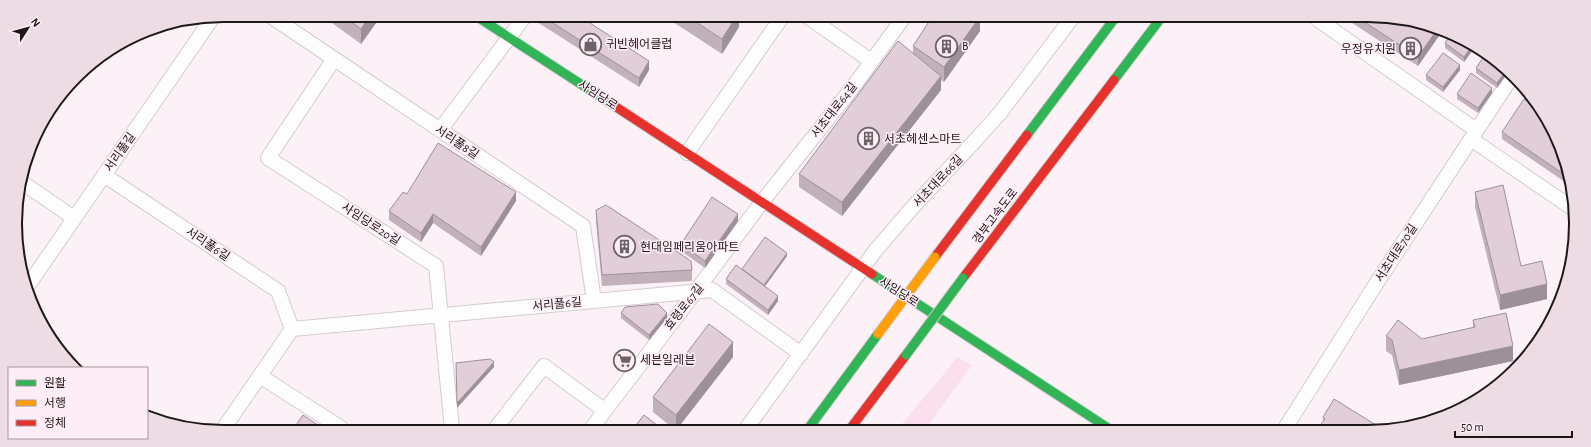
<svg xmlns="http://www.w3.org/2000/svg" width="1591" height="447" font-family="'Alegreya Sans','Noto Sans KR',sans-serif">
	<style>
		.green { fill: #fcdfee }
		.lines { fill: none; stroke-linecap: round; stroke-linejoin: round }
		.street-casing { stroke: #d3ccd0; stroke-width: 16 }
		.fast-casing { stroke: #d3ccd0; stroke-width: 11 }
		.jam-casing { stroke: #d3ccd0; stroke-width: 11 }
		.street { stroke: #fefdfe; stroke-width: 14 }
		.fast { stroke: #30b455; stroke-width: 9 }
		.jam { stroke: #e5322d; stroke-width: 9 }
		.fast-bridge-casing { stroke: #d3ccd0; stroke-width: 11; stroke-linecap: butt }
		.slow-bridge-casing { stroke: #d3ccd0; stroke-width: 11; stroke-linecap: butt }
		.fast-bridge { stroke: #30b455; stroke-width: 9 }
		.slow-bridge { stroke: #ff9f0a; stroke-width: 9 }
		.wall { fill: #c2b1bb }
		.shaded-wall { fill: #9e9098 }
		.building { fill: #e2ced9; stroke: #9e9098 }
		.labels { text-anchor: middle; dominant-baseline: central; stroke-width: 3; stroke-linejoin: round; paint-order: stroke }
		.poi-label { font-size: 12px; fill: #1d171a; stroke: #ffedf6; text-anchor: start }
		.street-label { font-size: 12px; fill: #1d171a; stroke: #ffedf6 }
		.rim { fill: none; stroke: #1d171a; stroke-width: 2 }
	</style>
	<rect width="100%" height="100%" fill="#fbf1f6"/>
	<path class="green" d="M957,357L972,365L925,429H898C917,405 938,382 957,357Z"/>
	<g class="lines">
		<defs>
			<path id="street" d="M269,15L583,226L594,301
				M808,17L871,61
				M1317,19L1476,130
				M334,59L268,158L436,266L452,429
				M440,130L525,16
				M1471,139L1572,208
				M687,153L782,17
				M104,175L278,291L292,329L224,428
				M23,183L74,218
				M27,287L213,17
				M292,329L712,290L801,354
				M260,376L341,428
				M495,429L544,366L604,410
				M591,429L696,291L762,202L853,87L904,17
				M746,429L875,251L912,208L972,144L1000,113L1072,18
				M1284,430L1374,287L1511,78"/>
			<path id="fast" d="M476,16L613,105
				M1114,80L1161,18
				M1027,135L1115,18
				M872,274L1111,430
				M808,429L878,334"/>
			<path id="jam" d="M613,105L872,274
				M935,257L1027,135
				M963,278L1114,80
				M850,429L906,355"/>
		</defs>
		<use href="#street" class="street-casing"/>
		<use href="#fast" class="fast-casing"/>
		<use href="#jam" class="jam-casing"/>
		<use href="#street" class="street"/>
		<use href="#fast" class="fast"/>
		<use href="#jam" class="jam"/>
		<defs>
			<path id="fast-bridge" d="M906,355L963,278"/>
			<path id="slow-bridge" d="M878,334L935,257"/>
		</defs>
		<use href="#fast-bridge" class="fast-bridge-casing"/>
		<use href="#slow-bridge" class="slow-bridge-casing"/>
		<use href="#fast-bridge" class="fast-bridge"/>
		<use href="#slow-bridge" class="slow-bridge"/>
	</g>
	<path class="wall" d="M332,15L381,16L361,44L332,23Z
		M534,16H579L649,70L639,87L534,20Z
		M664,16L739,17V27L722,54Z
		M980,18V31L944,82L941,80V90L842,216L799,187V174L913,53V46Z
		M1346,19H1408L1441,33L1418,66Z
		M1450,36L1475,47L1464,62L1445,48V43Z
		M1476,68L1507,74L1497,88L1476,73Z
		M1460,70L1443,92L1426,80V75Z
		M1492,93L1478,113L1457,99V94Z
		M1524,97L1541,107L1569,176L1565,182L1502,139V132L1524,99Z
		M1475,192L1521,266L1547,299L1500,310L1475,207Z
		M407,194L516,201L481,256L433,223L421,242L389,220V211Z
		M596,210L692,270V281L602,286L596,221Z
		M738,221L705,268L681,251V244Z
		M787,256L765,286L778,301L768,315L726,284V279Z
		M621,313L667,318L649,340L621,318Z
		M1473,320L1513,361L1399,385L1392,355L1386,351V336L1422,339L1473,328Z
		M733,357L677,429H674L653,412V397Z
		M1323,417L1384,430H1321V424L1323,422Z"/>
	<path class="shaded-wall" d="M370,15L381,16L361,44V29Z
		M736,17H739V27L722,54V39Z
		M979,18H980V31L944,82V67Z
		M1436,31L1441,33L1418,66V57Z
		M1472,46L1475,47L1464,62V57Z
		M649,61V70L639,87V78Z
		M1460,65V70L1443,92V87Z
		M1505,72L1507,74L1497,88V83Z
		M941,76V90L842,216V202Z
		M1492,88V93L1478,113V108Z
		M1567,172L1569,176L1565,182V175Z
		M516,192V201L481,256V247Z
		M433,214V223L421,242V233Z
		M738,214V221L705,268V261Z
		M787,253V256L763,289V287Z
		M1547,284V299L1500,310V295Z
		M778,296V301L768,315V310Z
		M667,313V318L649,340V335Z
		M733,342V357L677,429H676V415Z
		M1513,346V361L1399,385V370Z
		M494,362V367L457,408V403Z"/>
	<path class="building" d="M342,15H370L361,29Z
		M542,16H579L649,61L639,78Z
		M688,17H736L722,39Z
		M932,17L979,18L944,67L913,46Z
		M1360,19H1408L1436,31L1418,57Z
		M1450,36L1472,46L1464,57L1445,43Z
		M898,41L941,76L842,202L799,174Z
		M1443,53L1460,65L1443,87L1426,75Z
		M1486,53L1505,72L1497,83L1476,68Z
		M1471,73L1492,88L1478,108L1457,94Z
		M1527,93L1541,107V108L1524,97Z
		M1524,99L1542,110L1567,172L1565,175L1502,132Z
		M438,143L516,192L481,247L433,214L421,233L389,211L403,192L407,194Z
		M1503,185L1521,266L1542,261L1547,284L1500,295L1475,192Z
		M712,197L738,214L705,261L681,244Z
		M606,205L691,261L692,270L602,275L596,210Z
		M765,237L787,253L764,285L742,269Z
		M736,265L778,296L768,310L726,279Z
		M658,304L667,313L649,335L621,313L625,307Z
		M1506,313L1513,346L1399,370L1392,340L1386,336L1398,320L1422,339L1475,327L1473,320Z
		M709,324L733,342L676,415L653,397Z
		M490,359L494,362L457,403L456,363Z
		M1334,399L1384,430H1331L1321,424L1325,419L1323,417Z
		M303,415L322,428H294Z
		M644,415L662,429H633Z"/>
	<defs>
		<symbol id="shop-ring" viewBox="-11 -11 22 22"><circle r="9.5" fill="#ffedf6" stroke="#6b6367" stroke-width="1.5"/><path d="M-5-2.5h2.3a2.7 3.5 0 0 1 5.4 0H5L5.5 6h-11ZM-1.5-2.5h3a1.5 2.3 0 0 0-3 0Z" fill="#6b6367"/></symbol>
		<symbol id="building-ring" viewBox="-11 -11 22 22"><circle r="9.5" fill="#ffedf6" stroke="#6b6367" stroke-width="1.5"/><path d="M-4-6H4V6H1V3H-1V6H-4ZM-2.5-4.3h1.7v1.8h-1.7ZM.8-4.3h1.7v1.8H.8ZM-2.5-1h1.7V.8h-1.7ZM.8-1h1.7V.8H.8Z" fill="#6b6367"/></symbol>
		<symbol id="supermarket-ring" viewBox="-11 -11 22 22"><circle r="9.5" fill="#ffedf6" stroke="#6b6367" stroke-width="1.5"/><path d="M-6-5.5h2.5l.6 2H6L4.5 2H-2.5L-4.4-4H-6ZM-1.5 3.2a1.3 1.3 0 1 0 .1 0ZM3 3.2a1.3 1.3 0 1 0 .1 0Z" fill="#6b6367"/></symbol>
	</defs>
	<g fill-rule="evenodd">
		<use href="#shop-ring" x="578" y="32" width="25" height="25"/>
		<use href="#building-ring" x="934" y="34" width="25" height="25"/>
		<use href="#building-ring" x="1398" y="36" width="25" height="25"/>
		<use href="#building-ring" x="856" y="126" width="25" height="25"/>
		<use href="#building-ring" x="612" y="234" width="25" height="25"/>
		<use href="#supermarket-ring" x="612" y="348" width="25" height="25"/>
	</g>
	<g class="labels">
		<g class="poi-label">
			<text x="606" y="44">귀빈헤어클럽</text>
			<text x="962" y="46">B</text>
			<text x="1396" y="49" text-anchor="end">우정유치원</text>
			<text x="884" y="139">서초헤센스마트</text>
			<text x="640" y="247">현대임페리움아파트</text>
			<text x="640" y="360">세븐일레븐</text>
		</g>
		<g class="street-label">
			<text transform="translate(598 95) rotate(33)">사임당로</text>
			<text transform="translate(834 110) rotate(-52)">서초대로64길</text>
			<text transform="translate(457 142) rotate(34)">서리풀8길</text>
			<text transform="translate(120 152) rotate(-55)">서리풀길</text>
			<text transform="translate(938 181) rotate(-47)">서초대로66길</text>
			<text transform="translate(995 216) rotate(-53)">경부고속도로</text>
			<text transform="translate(371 224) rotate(33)">사임당로20길</text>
			<text transform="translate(208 244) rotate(34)">서리풀6길</text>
			<text transform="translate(1396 253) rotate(-57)">서초대로70길</text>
			<text transform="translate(899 292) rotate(33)">사임당로</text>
			<text transform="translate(557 304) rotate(-5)">서리풀6길</text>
			<text transform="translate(684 307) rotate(-52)">효령로67길</text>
		</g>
	</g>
	<path d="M0 0H1591V447H0ZM223 22H1368A201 201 0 0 1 1569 223V224A201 201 0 0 1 1368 425H223A201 201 0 0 1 22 224V223A201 201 0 0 1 223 22Z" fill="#eddce4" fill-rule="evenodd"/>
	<path class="rim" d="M223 22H1368A201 201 0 0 1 1569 223V224A201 201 0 0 1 1368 425H223A201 201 0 0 1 22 224V223A201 201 0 0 1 223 22Z"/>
	<rect x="8" y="367" width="140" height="72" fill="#ffedf6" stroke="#a5979e"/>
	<rect x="16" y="380" width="20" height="6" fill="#30b455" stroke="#a5979e"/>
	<text x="44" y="387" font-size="12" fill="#1d171a">원활</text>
	<rect x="16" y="400" width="20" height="6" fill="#ff9f0a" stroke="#a5979e"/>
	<text x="44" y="407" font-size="12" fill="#1d171a">서행</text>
	<rect x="16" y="420" width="20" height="6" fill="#e5322d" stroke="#a5979e"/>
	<text x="44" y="427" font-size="12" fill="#1d171a">정체</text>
	<g transform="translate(28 28) rotate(54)" stroke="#ffedf6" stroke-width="3" paint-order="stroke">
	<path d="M0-3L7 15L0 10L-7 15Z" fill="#1d171a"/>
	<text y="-6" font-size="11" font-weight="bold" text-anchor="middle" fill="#1d171a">N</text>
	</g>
	<path d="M1455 431v6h117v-6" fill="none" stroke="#1d171a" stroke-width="2"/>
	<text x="1461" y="431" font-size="12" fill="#1d171a" stroke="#ffedf6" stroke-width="3" paint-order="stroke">50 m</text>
</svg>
